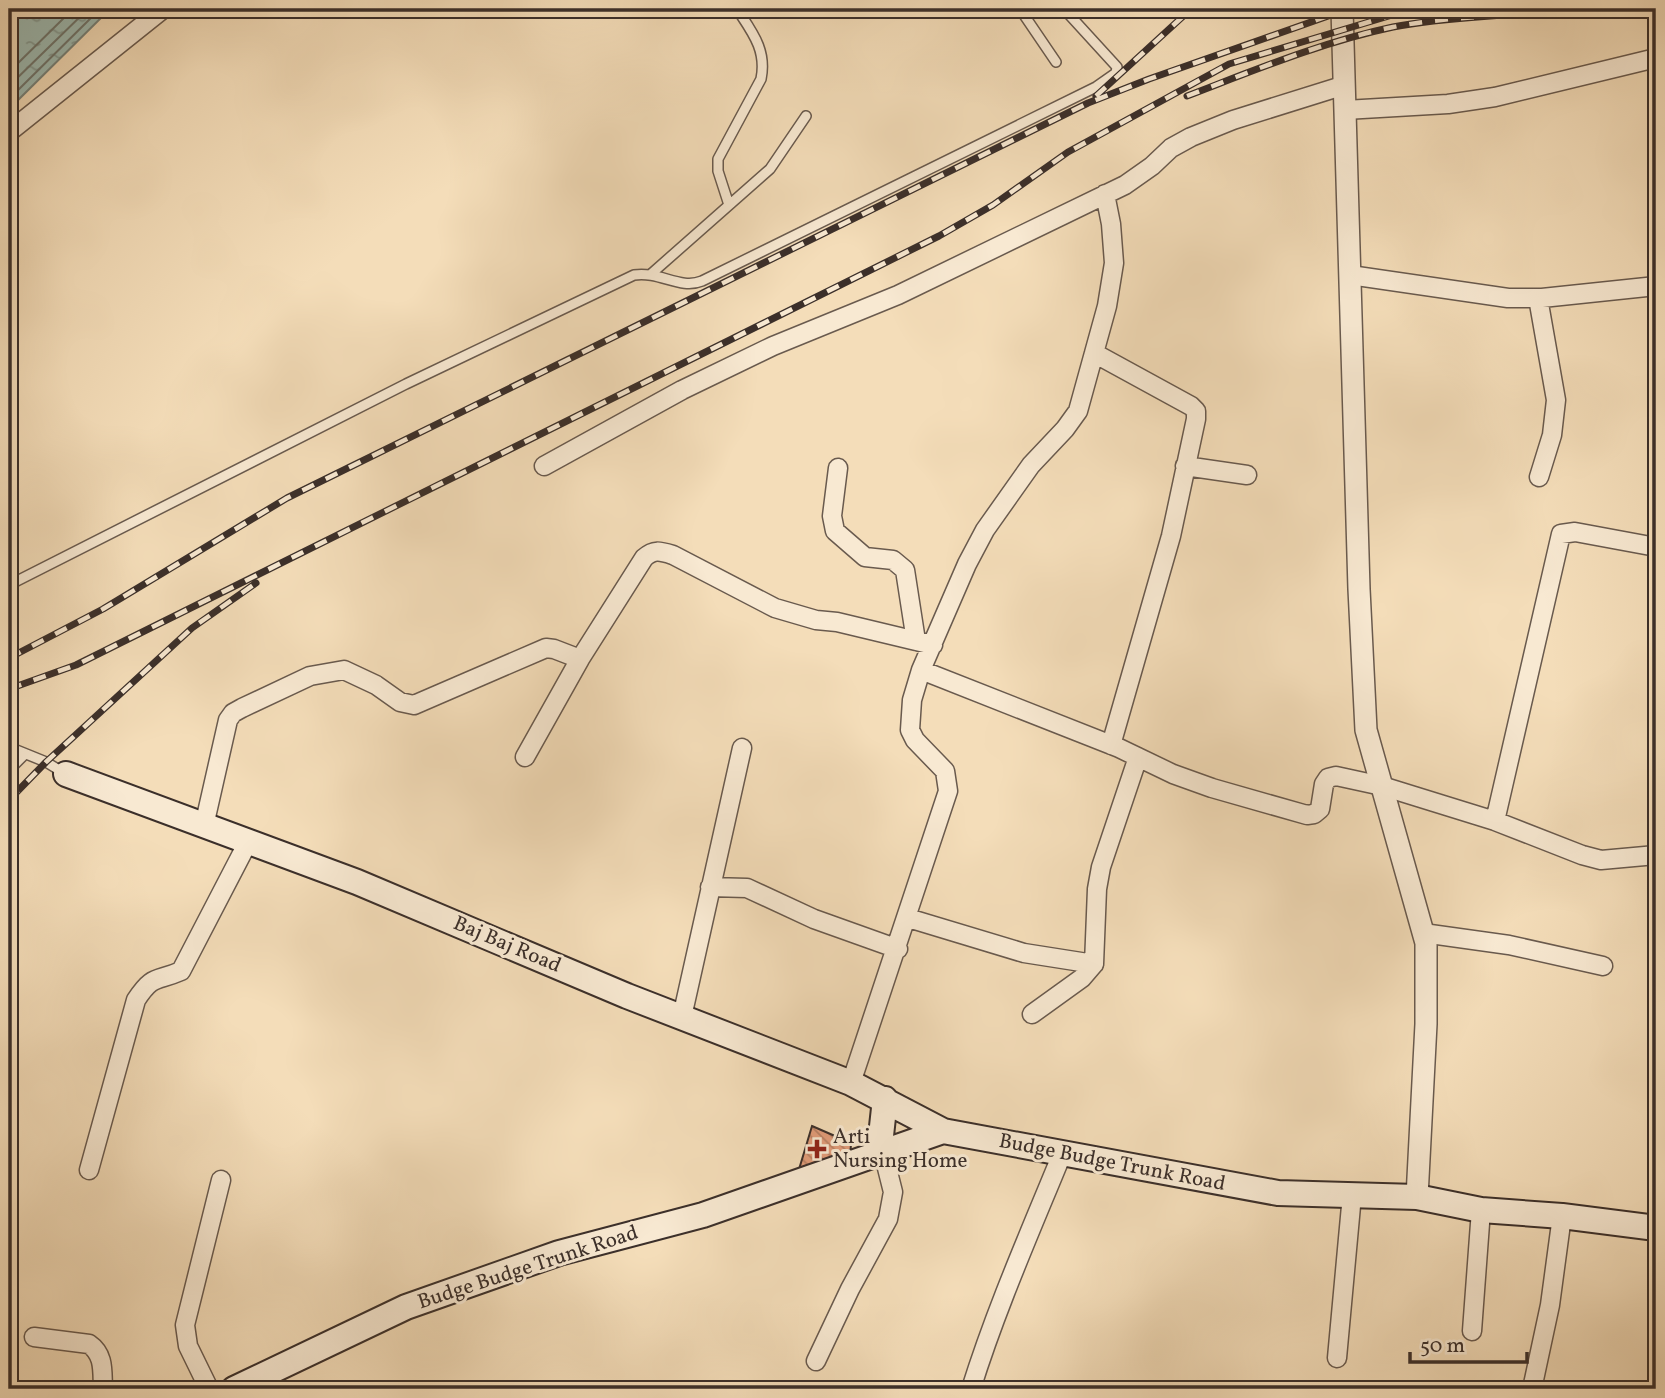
<svg xmlns="http://www.w3.org/2000/svg" width="1665" height="1398" font-family="Vollkorn,serif">
	<style>
		.water { fill: url(#water-ripples); stroke: #75837d; stroke-width: 2 }
		.lines { fill: none; stroke-linecap: round; stroke-linejoin: round }
		.shore { stroke: #6c756f; stroke-width: 2 }
		.building { fill: url(#building-back-hatch); stroke: #3b2f2a; stroke-width: 2 }
		.service-casing { stroke: #695a4e; stroke-width: 12 }
		.minor-casing { stroke: #695a4e; stroke-width: 21 }
		.tertiary-casing { stroke: #695a4e; stroke-width: 24 }
		.secondary-casing { stroke: #3b2f2a; stroke-width: 28 }
		.service { stroke: #f8e9d2; stroke-width: 9 }
		.minor { stroke: #f8e9d2; stroke-width: 18 }
		.tertiary { stroke: #f8e9d2; stroke-width: 21 }
		.secondary { stroke: #f8e9d2; stroke-width: 24 }
		.rail-casing { stroke: #3b2f2a; stroke-width: 7 }
		.rail { stroke: #f8e9d2; stroke-width: 4.5; stroke-dasharray: 13; stroke-linecap: butt }
		.poi-dot { fill: #8f2418; stroke: #f8e9d2; stroke-width: 2.5 }
		.labels { text-anchor: middle; dominant-baseline: central; stroke-width: 6; stroke-linejoin: round; paint-order: stroke }
		.street-label { font-size: 21px; fill: #3b2f2a; stroke: #f8e9d2 }
		.poi-label { font-size: 21px; fill: #3b2f2a; stroke: #f8e9d2; text-anchor: start }
	</style>
	<defs>
		<pattern id="water-ripples" width="26" height="14" patternUnits="userSpaceOnUse" patternTransform="scale(1.75)"><rect width="26" height="14" fill="#9cbbb4"/><path d="M2 4q2-2 4 0t4 0M15 11q2-2 4 0t4 0" fill="none" stroke="#809893"/></pattern>
		<pattern id="building-back-hatch" width="6" height="6" patternUnits="userSpaceOnUse" patternTransform="scale(1.75)"><rect width="6" height="6" fill="#e29c79"/><path d="M-1 5l2 2M0 0l6 6M5-1l2 2" fill="none" stroke="#b88063"/></pattern>
	</defs>
	<rect width="100%" height="100%" fill="#f4ddb9"/>
	<filter id="stains"><feTurbulence type="fractalNoise" baseFrequency=".00286" numOctaves="4"/><feColorMatrix values="0 0 0 0 .2 0 0 0 0 .09 0 0 0 0 .02 0 0 0 .5 -.17"/></filter>
	<radialGradient id="worn" r=".72"><stop offset=".6" stop-color="#630" stop-opacity="0"/><stop offset="1" stop-color="#630" stop-opacity=".3"/></radialGradient>
	<path class="water" d="M9,9H110L9,109Z"/>
	<g class="lines">
		<path class="shore" d="M9,72L73,9
			M9,86L88,9
			M9,99L100,9"/>
	</g>
	<path class="building" d="M812,1126L851,1143L850,1161L797,1176Z"/>
	<g class="lines">
		<defs>
			<path id="service" d="M1020,9L1056,62
				M729,205L718,171V159L761,79C767,50 752,32 737,9
				M651,274L770,169L806,116
				M9,585L406,384L634,275C660,271 680,290 702,281L1096,87L1116,73L1117,67L1064,9
				M9,747L46,762L64,773
				M9,770L25,754"/>
			<path id="minor" d="M1345,110L1448,104L1495,97L1656,58
				M9,132L163,9
				M1350,275L1508,298H1542L1656,286
				M1538,298L1556,400L1552,435L1539,477
				M1094,353L1191,406L1196,411V419L1171,536L1111,745
				M544,466L682,390L773,346L898,295L1125,185L1152,166L1171,148L1191,137L1233,120L1345,85
				M1185,466L1247,475
				M838,468L832,516L835,531L865,557L893,560L905,570L916,641
				M921,670L1119,748L1173,774L1212,788L1307,815L1314,814L1320,809L1324,784L1328,778L1336,776L1382,786L1495,821L1582,855L1601,860L1656,855
				M525,757L580,659L644,558C654,549 660,551 673,555L775,608L816,620L837,622L933,645
				M1495,821L1561,534L1575,532L1656,547
				M204,826L228,720L233,713L242,708L310,676L344,670L376,685L400,702L414,705L546,648L554,649L580,659
				M710,887L747,888L814,919L898,949
				M908,918L1024,953L1094,964
				M1423,933L1509,945L1603,966
				M1032,1014L1082,978L1094,964L1097,889L1101,867L1138,757
				M682,1017L742,748
				M851,1083L948,791L945,771L915,740L910,730L912,700L921,670L967,564L985,530L1031,465L1065,429L1078,411L1107,306L1114,263L1111,224L1105,194
				M89,1170L136,1000C153,974 156,982 181,971L248,842
				M1472,1331L1481,1210
				M34,1337L89,1344C105,1355 102,1372 103,1389
				M1337,1358L1352,1195
				M816,1361L850,1289L888,1219L893,1192L883,1152
				M209,1389L188,1346L185,1325L221,1180
				M971,1389C996,1309 1030,1232 1062,1154
				M1532,1389L1550,1305L1562,1216"/>
			<path id="tertiary" d="M1342,9L1359,589L1366,730L1426,943V1024L1417,1197"/>
			<path id="secondary" d="M66,774L357,882L627,996L851,1083L943,1131
				M879,1154L885,1099
				M234,1389L406,1307L559,1253L703,1215L943,1131L1278,1193L1417,1197L1481,1210L1562,1216L1656,1228"/>
		</defs>
		<use href="#service" class="service-casing"/>
		<use href="#minor" class="minor-casing"/>
		<use href="#tertiary" class="tertiary-casing"/>
		<use href="#secondary" class="secondary-casing"/>
		<use href="#service" class="service"/>
		<use href="#minor" class="minor"/>
		<use href="#tertiary" class="tertiary"/>
		<use href="#secondary" class="secondary"/>
		<defs>
			<path id="rail" d="M1096,96L1191,9
				M1187,96C1255,70 1322,42 1393,27C1449,16 1506,17 1563,9
				M9,658L103,609L287,498L1088,103L1149,79L1348,9
				M9,689L76,665L939,236L993,205L1068,152L1229,64L1412,9
				M9,800L46,762L192,628L256,583"/>
		</defs>
		<use href="#rail" class="rail-casing"/>
		<use href="#rail" class="rail"/>
	</g>
	<path class="poi-dot" d="M813.5 1138.5h7v7h7v7h-7v7h-7v-7h-7v-7h7z"/>
	<g class="labels">
		<g class="street-label">
			<text transform="translate(507 945) rotate(23)">Baj Baj Road</text>
			<text transform="translate(1112 1163) rotate(11)">Budge Budge Trunk Road</text>
			<text transform="translate(528 1268) rotate(-18)">Budge Budge Trunk Road</text>
		</g>
		<g class="poi-label">
			<text x="833" y="1137">Arti<tspan x="833" dy="24">Nursing Home</tspan></text>
		</g>
	</g>
	<rect width="1665" height="1398" fill="none" stroke="#f4ddb9" stroke-width="35"/>
	<rect x="10" y="10" width="1644" height="1377" fill="none" stroke="#3b2f2a" stroke-width="3.5"/>
	<rect x="18" y="18" width="1630" height="1363" fill="none" stroke="#3b2f2a" stroke-width="2"/>
	<path d="M1410 1352v10h117v-10" fill="none" stroke="#3b2f2a" stroke-width="3.5"/>
	<text x="1420" y="1352" font-size="21" fill="#3b2f2a" stroke="#f8e9d2" stroke-width="5" paint-order="stroke">50 m</text>
	<rect width="100%" height="100%" filter="url(#stains)"/>
	<rect width="100%" height="100%" fill="url(#worn)"/>
</svg>
